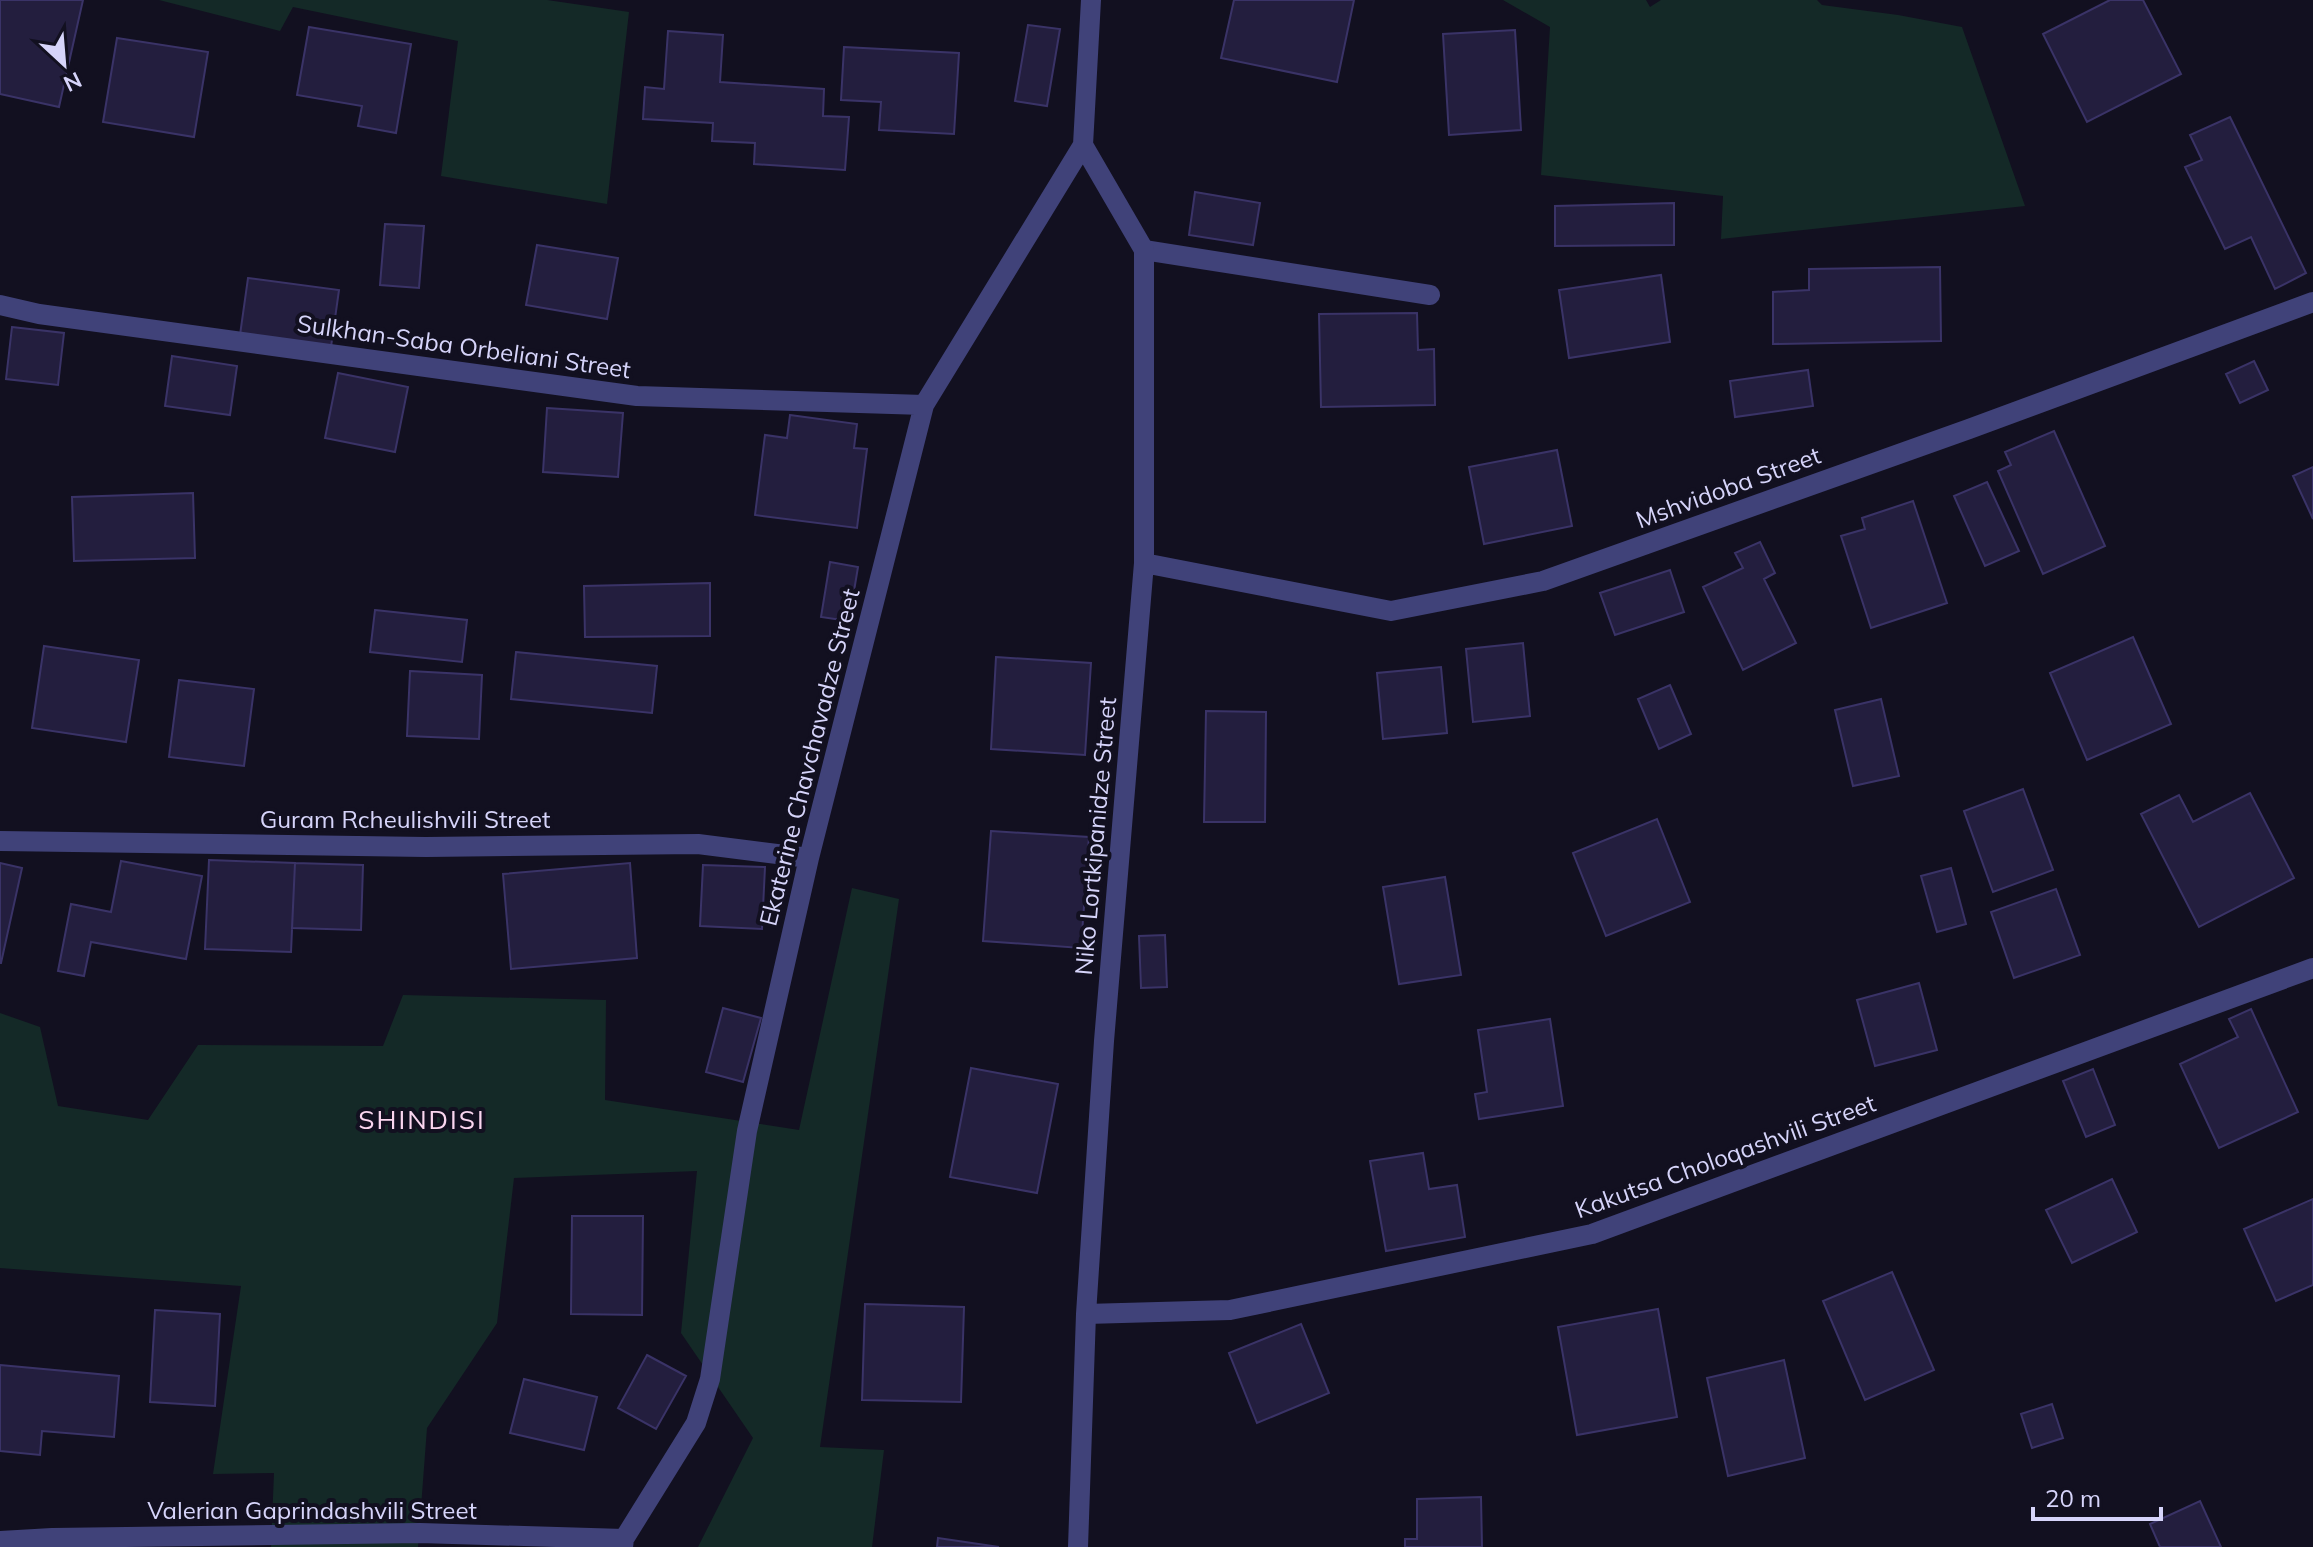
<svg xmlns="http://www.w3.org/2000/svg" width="2313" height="1547" font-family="Mulish,sans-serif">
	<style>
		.green { fill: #142927 }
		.building { fill: #231e3e; stroke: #3a3367; stroke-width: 2 }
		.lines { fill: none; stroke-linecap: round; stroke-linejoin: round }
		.service { stroke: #404279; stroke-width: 20 }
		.minor { stroke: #404279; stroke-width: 20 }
		.labels { text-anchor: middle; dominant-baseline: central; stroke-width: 8; stroke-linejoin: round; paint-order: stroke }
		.street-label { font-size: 24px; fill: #d6d4fa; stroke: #121020 }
		.neighbourhood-label { font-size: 26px; letter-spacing: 2px; fill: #fad6ef; stroke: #121020 }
	</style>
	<rect width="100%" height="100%" fill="#121020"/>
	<path class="green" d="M159,0H547L629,12L607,204L441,176L458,41L293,7L280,31Z
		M1503,0H1646L1650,7L1661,0H1817L1822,5L1898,15L1962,27L2025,206L1721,239L1723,196L1541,175L1550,27Z
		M852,888L899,899L820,1447L884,1450L872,1547H698L753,1438L681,1333L697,1171L514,1178L497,1323L427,1428L418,1547H271L274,1473L213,1474L241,1286L0,1268V1013L40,1027L58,1106L148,1120L198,1045L383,1046L403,995L606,1000L605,1100L799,1130Z"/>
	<path class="building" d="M0,0H83L59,107L0,94Z
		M1234,0H1354L1337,82L1221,58Z
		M2110,0H2143L2181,74L2087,122L2043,34Z
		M1028,25L1060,29L1047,106L1015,101Z
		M309,27L411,44L396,133L358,126L362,106L297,95Z
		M1515,30L1521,130L1449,135L1443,34Z
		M668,31L723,35L720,82L824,89L823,116L849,117L845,170L754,164L755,143L712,141L713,123L643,119L645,87L664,89Z
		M117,38L208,52L194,137L103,122Z
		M844,47L959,53L954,134L879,130L881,102L841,100Z
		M2230,117L2306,273L2275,289L2251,237L2225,249L2185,167L2202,160L2190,135Z
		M1195,192L1260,203L1253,245L1189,235Z
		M1674,203V245L1555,246V206Z
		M385,224L424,226L419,288L380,285Z
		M537,245L618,258L607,319L526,305Z
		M1940,267L1941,341L1773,344V292L1809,290V269Z
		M1661,275L1670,342L1569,358L1559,290Z
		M248,278L339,290L331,347L240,335Z
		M1417,313L1418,350L1434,349L1435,405L1321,407L1319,314Z
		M12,327L64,333L58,385L6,379Z
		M172,356L237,366L230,415L165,406Z
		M2254,361L2268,390L2240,403L2226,374Z
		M1808,370L1813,406L1735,417L1730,381Z
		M338,373L408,387L395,452L325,438Z
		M547,408L623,413L618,477L543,472Z
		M790,415L857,424L854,448L867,449L857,528L755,515L765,435L787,438Z
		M2054,431L2105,546L2043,574L1998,471L2011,465L2005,452Z
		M1557,450L1572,526L1484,544L1469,467Z
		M2313,467V519L2293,476Z
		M1987,482L2019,551L1985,566L1954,496Z
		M193,493L195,558L74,561L72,497Z
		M1913,501L1947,603L1871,628L1841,536L1865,529L1862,518Z
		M1760,542L1775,573L1764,579L1796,643L1743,670L1703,587L1743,568L1735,553Z
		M830,562L858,567L849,621L821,617Z
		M1670,570L1684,612L1615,635L1600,593Z
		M710,583V636L585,637L584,586Z
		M375,610L467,620L462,662L370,652Z
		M2133,637L2171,724L2087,760L2050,673Z
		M1523,643L1530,716L1473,722L1466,649Z
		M44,646L139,660L126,742L32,728Z
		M516,652L657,666L652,713L511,699Z
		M996,657L1091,663L1085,755L991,749Z
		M1441,667L1447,733L1383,739L1377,673Z
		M410,671L482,675L479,739L407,736Z
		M179,680L254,689L244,766L169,757Z
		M1670,685L1691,734L1659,749L1638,699Z
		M1881,699L1899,776L1853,786L1835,710Z
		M1206,711L1266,712L1265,822H1204Z
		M2023,789L2053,870L1993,892L1964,811Z
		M2250,793L2294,878L2199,927L2141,814L2179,795L2193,822Z
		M1657,819L1690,902L1606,936L1573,853Z
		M991,831L1089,837L1081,948L983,941Z
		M209,860L295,863L291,952L205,949Z
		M121,861L202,876L186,959L91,942L84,976L58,971L71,904L111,912Z
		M0,863L22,868L1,963H0Z
		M295,863L363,865L361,930L292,928Z
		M630,863L637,958L511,969L503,874Z
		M703,865L765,867L762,929L700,926Z
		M1951,868L1966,924L1937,932L1921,876Z
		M1445,877L1461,975L1399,984L1383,887Z
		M2056,889L2080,955L2014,978L1991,912Z
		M1165,935L1167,987L1141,988L1139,936Z
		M1919,983L1937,1050L1875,1066L1857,1000Z
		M723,1008L761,1018L743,1082L706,1072Z
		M2251,1009L2298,1112L2219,1148L2180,1064L2238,1037L2229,1019Z
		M1550,1019L1563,1106L1479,1119L1475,1094L1487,1092L1478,1030Z
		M971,1068L1058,1084L1037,1193L950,1177Z
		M2093,1069L2115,1125L2086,1137L2063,1081Z
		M1423,1153L1429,1189L1457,1185L1465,1237L1386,1251L1370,1161Z
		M2112,1179L2137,1232L2072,1263L2046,1210Z
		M2313,1199V1285L2276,1301L2244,1229Z
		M572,1216H643L642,1315L571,1314Z
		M1892,1272L1934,1370L1865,1400L1823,1301Z
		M865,1304L964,1307L961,1402L862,1400Z
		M1658,1309L1677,1417L1577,1435L1558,1327Z
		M155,1310L220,1314L215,1406L150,1402Z
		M1301,1324L1329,1393L1257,1423L1229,1353Z
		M647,1355L686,1376L656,1429L618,1408Z
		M1784,1360L1805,1458L1728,1476L1707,1378Z
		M0,1365L119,1376L114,1437L42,1431L40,1455L0,1451Z
		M524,1379L597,1397L584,1450L510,1433Z
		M2052,1404L2063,1438L2032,1448L2021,1414Z
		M1481,1497L1482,1547H1405V1539H1417V1499Z
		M2200,1501L2221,1547H2160L2150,1524Z
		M938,1538L999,1547H937Z"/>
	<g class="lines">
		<path class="service" d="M1144,250L1430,295"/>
		<path class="minor" d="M0,305L39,314L637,396L924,405
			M1144,563L1391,611L1543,581L1969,429L2313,302
			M0,841L426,847L698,844L809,858
			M1086,1314L1230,1310L1592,1234L2313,968
			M0,1541L52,1538L420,1533L624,1539
			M623,1547L624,1539L696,1423L710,1379L747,1131L809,858L924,405L1083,145L1091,0
			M1078,1547L1086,1314L1104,1041L1144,563V250L1083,145"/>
	</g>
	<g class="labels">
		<g class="street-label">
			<text transform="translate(464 346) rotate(8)">Sulkhan-Saba Orbeliani Street</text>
			<text transform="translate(1728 487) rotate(-20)">Mshvidoba Street</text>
			<text transform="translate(809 757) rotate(-76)">Ekaterine Chavchavadze Street</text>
			<text x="405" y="819">Guram Rcheulishvili Street</text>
			<text transform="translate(1095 836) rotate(-85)">Niko Lortkipanidze Street</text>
			<text transform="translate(1725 1156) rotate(-20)">Kakutsa Choloqashvili Street</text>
			<text x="312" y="1510">Valerian Gaprindashvili Street</text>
		</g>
		<g class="neighbourhood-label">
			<text x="422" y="1119">SHINDISI</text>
		</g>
	</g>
	<g transform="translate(64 64) rotate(154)" stroke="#121020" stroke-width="6" paint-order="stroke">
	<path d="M0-6L14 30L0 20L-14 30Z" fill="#d6d4fa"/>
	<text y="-12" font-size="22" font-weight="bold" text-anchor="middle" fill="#d6d4fa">N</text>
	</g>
	<path d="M2033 1507v12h128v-12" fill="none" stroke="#d6d4fa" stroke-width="4"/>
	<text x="2045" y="1507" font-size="24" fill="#d6d4fa" stroke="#121020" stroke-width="6" paint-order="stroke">20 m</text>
</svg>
